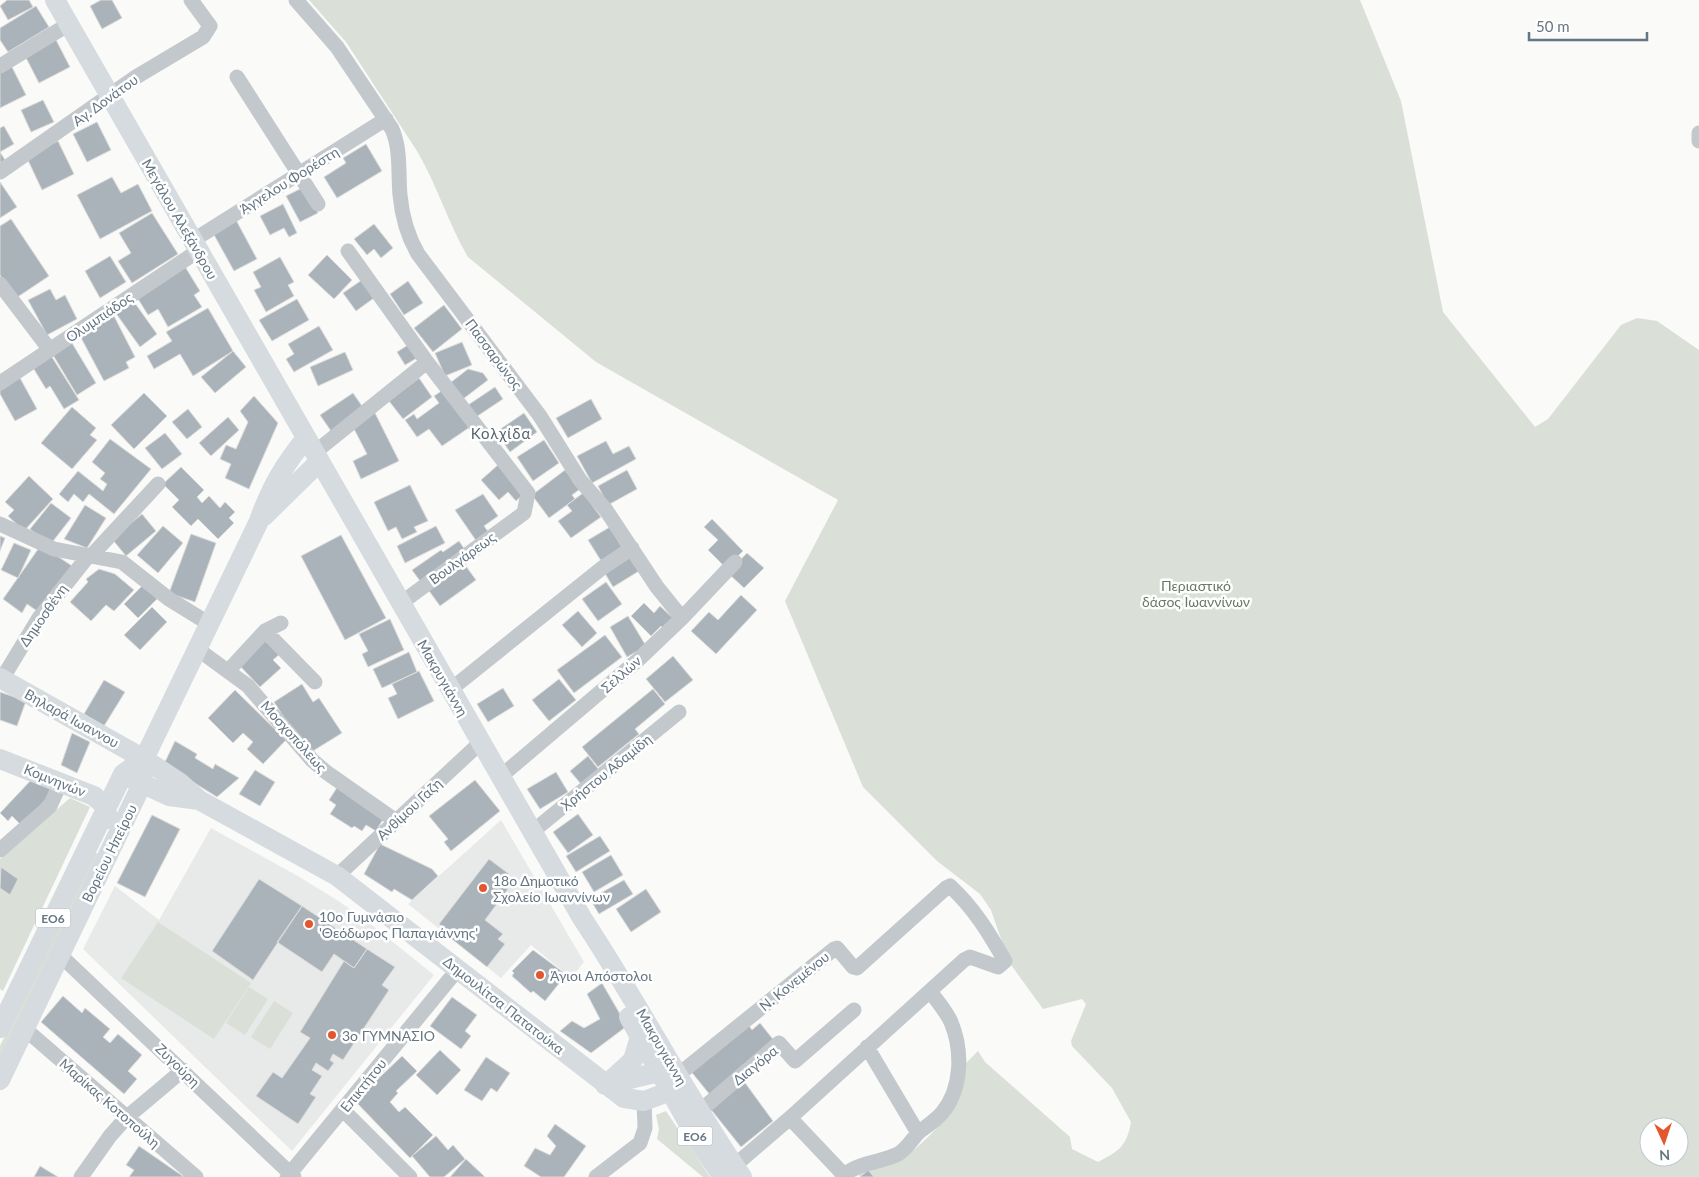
<svg xmlns="http://www.w3.org/2000/svg" width="1699" height="1177" font-family="Lato,sans-serif">
	<style>
		.built { fill: #e8e9e9 }
		.green { fill: #dadfd7; fill-rule: evenodd }
		.building { fill: #aab3b9; stroke: #dcdcda }
		.lines { fill: none; stroke-linecap: round; stroke-linejoin: round }
		.minor { stroke: #c3c8cc; stroke-width: 15 }
		.major { stroke: #d6dbdf; stroke-width: 20 }
		.poi-dot { fill: #e4572e; stroke: #fff; stroke-width: 2 }
		.labels { text-anchor: middle; dominant-baseline: central; stroke-width: 5; stroke-linejoin: round; paint-order: stroke }
		.shield { fill: #fff; stroke: #939fa8; stroke-width: 1 }
		.shield-label { font-size: 12px; font-weight: bold; fill: #657683 }
		.street-label { font-size: 14px; fill: #657683; stroke: #fff }
		.park-label { font-size: 14px; fill: #687a64; stroke: #fff }
		.poi-label { font-size: 14px; fill: #657683; stroke: #fff; text-anchor: start }
		.neighbourhood-label { font-size: 15px; letter-spacing: 1px; fill: #57646e; stroke: #fff }
	</style>
	<rect width="100%" height="100%" fill="#fafaf8"/>
	<path class="built" d="M501,820L584,962L571,978L531,945L501,978L408,904Z
		M211,828L296,875L337,900L368,922L434,975L292,1151L83,949L115,886L159,920Z"/>
	<path class="green" d="M309,0H1360L1401,101L1443,312L1535,427L1548,419L1621,325L1637,318L1657,321L1699,350V1177H861L857,1174L915,1149L926,1139L938,1127L964,1065L978,1051L985,1062L1070,1137L1072,1149L1098,1162C1119,1151 1127,1146 1131,1122L1112,1088L1072,1046L1071,1041L1086,1004L1082,999L1043,1009L1009,962L991,910L980,894L937,861L863,787L785,601L838,500L596,362L468,257C448,223 437,185 417,151L346,42ZM1649,1127H1679V1157H1649Z
		M70,798L90,807L3,991L0,989V859Z
		M94,852L98,854L0,1060V1046Z
		M158,922L251,983L214,1039L121,978Z
		M249,987L268,999L245,1035L226,1023Z
		M274,1001L293,1013L270,1049L251,1037Z
		M666,1111L710,1177H703L657,1139L659,1129L656,1115Z"/>
	<path class="building" d="M7,0H29L33,7L8,20L0,6Z
		M101,0H112L122,18L102,29L90,6Z
		M36,6L49,27L8,52L0,40V28Z
		M54,36L70,67L39,83L23,52Z
		M11,65L26,95L0,108V70Z
		M43,100L54,122L31,132L21,110Z
		M97,122L111,150L87,162L73,134Z
		M4,126L14,144L0,152L5,160L0,163V128Z
		M58,141L74,174L42,190L26,156Z
		M366,144L382,171L337,198L324,177L346,163L343,158Z
		M112,177L121,193L138,184L152,211L100,239L77,195Z
		M0,182L17,207L0,218Z
		M304,187L318,213L300,222L286,196Z
		M283,204L297,233L289,237L284,228L270,235L260,216Z
		M152,213L178,254L132,283L118,261L131,253L119,233Z
		M11,219L49,276L16,298L0,275V226Z
		M236,220L257,259L234,271L213,233Z
		M374,224L393,248L381,258L374,249L367,255L354,239Z
		M327,255L352,280L334,299L308,275Z
		M110,256L126,282L100,298L85,271Z
		M280,257L294,282L288,285L294,296L266,312L254,290L261,287L253,272Z
		M184,265L200,291L194,295L202,307L168,327L158,309L148,315L135,294Z
		M362,280L374,298L356,311L343,293Z
		M408,281L423,303L404,315L390,294Z
		M50,289L56,300L65,295L77,319L47,335L28,300Z
		M132,299L157,334L140,347L115,312Z
		M297,299L309,320L272,341L259,320Z
		M444,305L462,329L433,352L414,328Z
		M208,308L233,351L193,376L180,354L154,369L147,356L172,341L166,332Z
		M114,316L135,357L126,362L129,368L104,381L79,334Z
		M319,326L333,350L294,372L286,359L294,354L288,344Z
		M462,342L472,365L445,376L435,353Z
		M72,343L96,383L77,395L53,355Z
		M408,345L417,358L405,365L397,352Z
		M233,351L246,367L215,393L201,377Z
		M345,352L353,370L318,386L310,367Z
		M50,354L79,400L64,409L50,386L46,389L32,366Z
		M468,369L483,373L488,380L463,399L450,383Z
		M20,378L37,409L15,421L0,394V388Z
		M419,378L432,397L403,419L389,401Z
		M495,387L503,399L476,417L468,405Z
		M443,390L470,427L442,446L429,429L417,437L405,420L414,414L417,419L439,403L434,396Z
		M144,393L167,416L134,449L111,425Z
		M353,393L364,409L331,431L320,415Z
		M254,396L278,423L249,489L225,478L231,464L220,459L226,445L236,449L248,422L240,411Z
		M591,399L602,419L568,438L556,418Z
		M72,407L96,428L90,435L97,440L72,469L41,443Z
		M188,409L202,427L187,439L172,422Z
		M375,413L399,461L361,479L353,461L367,454L352,425Z
		M524,413L537,432L510,452L496,432Z
		M228,417L239,430L211,456L199,443Z
		M165,433L182,454L162,469L145,448Z
		M110,439L151,469L114,514L89,494L83,502L74,494L68,502L59,494L78,471L103,491L107,484L100,479L105,473L92,462Z
		M544,440L559,463L533,481L517,457Z
		M606,441L613,454L629,446L636,459L592,483L577,456Z
		M499,464L525,493L516,501L508,492L499,500L481,480Z
		M181,467L204,490L197,497L202,503L209,496L220,508L225,502L235,512L229,518L234,523L218,539L198,519L191,526L172,507L179,500L163,484Z
		M565,470L580,489L572,495L575,499L549,518L532,495Z
		M627,470L637,489L608,505L598,486Z
		M29,476L53,499L24,531L8,516L14,510L5,502Z
		M410,485L428,521L414,527L417,532L402,539L396,527L388,531L374,502Z
		M583,493L601,517L571,538L558,521L572,511L567,505Z
		M483,494L498,516L484,526L490,534L477,542L455,510Z
		M51,503L71,518L50,545L30,529Z
		M85,505L106,518L87,548L64,539Z
		M142,514L156,531L126,556L112,539Z
		M712,519L743,551L726,568L708,550L718,540L704,527Z
		M163,526L183,543L158,573L137,555Z
		M436,526L445,543L405,563L397,546Z
		M610,527L624,551L603,564L588,540Z
		M191,534L216,543L195,602L169,593Z
		M341,535L386,618L345,640L301,556Z
		M0,536L5,538L0,551Z
		M459,541L467,553L423,585L412,570L441,550L443,552Z
		M14,543L31,550L18,578L1,570Z
		M41,545L72,566L40,613L27,604L22,613L3,599Z
		M747,553L764,568L744,588L728,573Z
		M629,555L639,571L613,587L603,570Z
		M463,562L476,580L440,606L427,588Z
		M99,569L115,574L134,590L114,611L106,605L91,621L70,602L88,582L86,579Z
		M606,582L622,604L598,621L582,599Z
		M143,585L157,599L138,618L124,604Z
		M741,595L757,610L716,654L691,631L709,612L718,620Z
		M644,603L654,613L660,606L675,620L665,630L661,626L651,636L631,616Z
		M152,607L167,622L140,650L124,635Z
		M578,611L597,633L582,647L562,625Z
		M628,616L646,646L627,657L610,627Z
		M390,619L404,650L368,667L362,654L368,651L359,634Z
		M605,635L622,657L574,693L557,670Z
		M267,636L282,652L273,660L281,668L260,687L238,664Z
		M409,652L417,672L382,688L373,669Z
		M673,656L693,680L665,702L646,679Z
		M419,671L434,701L398,719L388,698L397,694L392,684Z
		M559,679L576,700L549,721L532,700Z
		M104,680L125,692L104,726L84,714Z
		M302,684L313,702L319,698L342,733L308,754L274,702Z
		M503,688L514,706L488,722L477,704Z
		M653,689L665,704L635,729L639,734L598,767L582,747Z
		M235,690L286,740L263,764L247,749L253,742L243,733L233,743L208,718Z
		M0,692L26,701L17,726L0,720Z
		M72,733L90,742L77,773L61,765Z
		M175,741L197,754L195,758L213,769L215,764L239,778L217,797L164,764Z
		M588,756L599,770L581,784L570,771Z
		M255,770L275,782L260,806L239,794Z
		M556,772L568,792L540,809L527,789Z
		M33,778L52,786L48,797L22,826L12,816L8,821L0,813Z
		M475,780L500,811L451,851L444,842L448,839L429,816Z
		M338,786L385,816L376,831L366,825L362,831L354,826L352,828L330,814L336,805L329,800Z
		M578,814L593,835L568,853L553,832Z
		M152,815L180,829L145,897L117,883Z
		M600,836L610,851L576,872L566,856Z
		M380,844L432,869L438,876L412,900L394,889L392,892L364,874Z
		M611,855L623,875L594,892L582,872Z
		M489,859L509,874L501,884L508,889L485,920L503,934L498,939L505,944L487,967L448,936L451,933L439,924Z
		M1,867L18,879L10,895L0,888Z
		M259,879L302,906L253,980L212,951Z
		M624,880L633,894L599,914L590,899Z
		M646,889L661,912L631,932L616,909Z
		M302,906L367,949L354,968L334,954L322,972L277,942Z
		M367,949L395,967L382,985L389,990L343,1060L333,1054L330,1060L334,1063L328,1071L316,1063L312,1070L322,1076L310,1094L316,1097L298,1124L256,1096L273,1072L282,1078L310,1038L300,1032L344,961L354,968Z
		M533,950L571,978L565,984L561,981L545,1001L533,991L531,993L512,976L514,973L512,971Z
		M602,983L627,1026L591,1053L560,1031L572,1021L584,1028L600,1019L587,994Z
		M63,996L82,1013L85,1008L110,1029L103,1037L110,1043L118,1034L142,1055L128,1071L137,1079L124,1094L41,1022Z
		M452,997L477,1015L465,1031L471,1036L461,1049L430,1026Z
		M747,1023L752,1030L760,1023L776,1043L711,1096L689,1069Z
		M440,1050L461,1070L437,1095L416,1075Z
		M402,1056L417,1071L396,1091L398,1093L390,1102L399,1112L405,1107L433,1135L410,1158L355,1101Z
		M486,1057L510,1073L497,1092L491,1088L482,1101L464,1090Z
		M743,1080L773,1121L741,1147L709,1107Z
		M555,1124L586,1146L564,1177H541L524,1166L535,1148L550,1155L556,1146L547,1136Z
		M436,1136L448,1150L453,1145L465,1159L444,1177H430L412,1156Z
		M139,1146L184,1177H129L134,1170L126,1165Z
		M466,1159L485,1177H450Z
		M40,1166L58,1177H34Z
		M868,1170L874,1177H860Z"/>
	<g class="lines">
		<path class="minor" d="M296,0L337,47L392,129C401,149 398,173 400,195C402,217 407,235 418,254L540,416L580,480L606,510L657,587L682,618
			M0,66L69,24
			M237,77L318,204
			M1699,133V141
			M0,172L136,77L203,37L210,26L191,0
			M192,241L386,119
			M348,251L427,362L528,493L524,513L401,603
			M0,284L50,350
			M0,383L198,251
			M314,453L427,362
			M0,524L54,549L122,562L169,599L208,623
			M92,555L158,484
			M265,631L315,682
			M196,648L248,686L312,760L326,772L396,821
			M229,670L265,631L281,623
			M2,679L39,618L89,555
			M450,690L602,568L632,548
			M500,777L638,660L682,618L735,562
			M532,832L679,712
			M0,850L50,806L61,782
			M337,876L480,743
			M60,955L294,1177
			M25,1029L196,1177
			M867,1047L918,1133
			M678,1075L834,949L837,948L853,967L857,968L946,888L950,886C974,908 989,933 1005,961L998,967L970,957L964,960L790,1118L734,1166
			M343,1110L410,1177
			M700,1111L779,1043L795,1061L854,1010
			M790,1118L844,1175
			M81,1177L110,1136L126,1118L183,1070
			M287,1177L458,969
			M596,1177L640,1143L645,1128L644,1101
			M842,1177C857,1162 880,1163 898,1154C908,1148 911,1140 919,1132C927,1126 935,1121 942,1113C962,1089 963,1051 951,1022C946,1011 937,1001 930,991"/>
		<path class="major" d="M55,0L582,918C638,1002 684,1093 742,1177
			M264,516L319,462
			M0,678L144,759L179,782L199,800L337,876L624,1098L644,1101L684,1086
			M0,759L94,796L103,804L109,819
			M130,778L169,796L199,800
			M629,1017L700,1144L723,1177
			M0,1028L123,774L144,759
			M0,1080L142,784L144,759L259,521C271,487 284,465 306,438
			M609,1082L633,1060L640,1037
			M605,1085L659,1072L670,1066"/>
	</g>
	<g class="poi-dot">
		<circle cx="483" cy="888" r="5"/>
		<circle cx="309" cy="924" r="5"/>
		<circle cx="540" cy="975" r="5"/>
		<circle cx="332" cy="1035" r="5"/>
	</g>
	<g class="labels">
		<g class="shield">
			<rect x="35.5" y="908.5" width="35" height="19" rx="4"/>
			<rect x="677.5" y="1126.5" width="35" height="19" rx="4"/>
		</g>
		<g class="shield-label">
			<text x="53" y="918">ΕΟ6</text>
			<text x="695" y="1136">ΕΟ6</text>
		</g>
		<g class="street-label">
			<text transform="translate(105 100) rotate(-36)">Αγ. Δονάτου</text>
			<text transform="translate(289 180) rotate(-32)">Άγγελου Φορέστη</text>
			<text transform="translate(180 219) rotate(60)">Μεγάλου Αλεξάνδρου</text>
			<text transform="translate(99 317) rotate(-34)">Ολυμπιάδος</text>
			<text transform="translate(494 354) rotate(53)">Πασσαρώνος</text>
			<text transform="translate(462 558) rotate(-36)">Βουλγάρεως</text>
			<text transform="translate(43 615) rotate(-55)">Δημοσθένη</text>
			<text transform="translate(621 674) rotate(-41)">Σελλών</text>
			<text transform="translate(443 678) rotate(60)">Μακρυγιάννη</text>
			<text transform="translate(72 718) rotate(29)">Βηλαρά Ιωαννου</text>
			<text transform="translate(294 736) rotate(48)">Μοσχοπόλεως</text>
			<text transform="translate(606 772) rotate(-39)">Χρήστου Αδαμίδη</text>
			<text transform="translate(55 780) rotate(22)">Κομνηνών</text>
			<text transform="translate(409 809) rotate(-43)">Ανθίμου Γαζη</text>
			<text transform="translate(109 853) rotate(-64)">Βορείου Ηπείρου</text>
			<text transform="translate(794 981) rotate(-39)">Ν. Κονεμένου</text>
			<text transform="translate(504 1005) rotate(38)">Δημουλίτσα Πατατούκα</text>
			<text transform="translate(662 1047) rotate(60)">Μακρυγιάννη</text>
			<text transform="translate(178 1065) rotate(44)">Ζυγούρη</text>
			<text transform="translate(755 1065) rotate(-39)">Διαγόρα</text>
			<text transform="translate(363 1085) rotate(-51)">Επικτήτου</text>
			<text transform="translate(110 1103) rotate(41)">Μαρίκας Κοτοπούλη</text>
		</g>
		<g class="park-label">
			<text x="1196" y="585">Περιαστικό<tspan x="1196" dy="16">δάσος Ιωαννίνων</tspan></text>
		</g>
		<g class="poi-label">
			<text x="493" y="880">18ο Δημοτικό<tspan x="493" dy="16">Σχολείο Ιωαννίνων</tspan></text>
			<text x="319" y="916">10ο Γυμνάσιο<tspan x="319" dy="16">'Θεόδωρος Παπαγιάννης'</tspan></text>
			<text x="550" y="975">Άγιοι Απόστολοι</text>
			<text x="342" y="1035">3ο ΓΥΜΝΑΣΙΟ</text>
		</g>
		<g class="neighbourhood-label">
			<text x="501" y="433">Κολχίδα</text>
		</g>
	</g>
	<g transform="translate(1664 1142) rotate(177)"><circle r="24" fill="#ffffff" stroke="#c1c8cd"/>
	<path d="M0-4L9 19L0 12L-9 19Z" fill="#e4572e"/>
	<text y="-8" font-size="14" font-weight="bold" text-anchor="middle" fill="#657683">N</text>
	</g>
	<path d="M1529 32v8h118v-8" fill="none" stroke="#657683" stroke-width="2.5"/>
	<text x="1536" y="32" font-size="15" fill="#657683" stroke="#ffffff" stroke-width="4" paint-order="stroke">50 m</text>
</svg>
